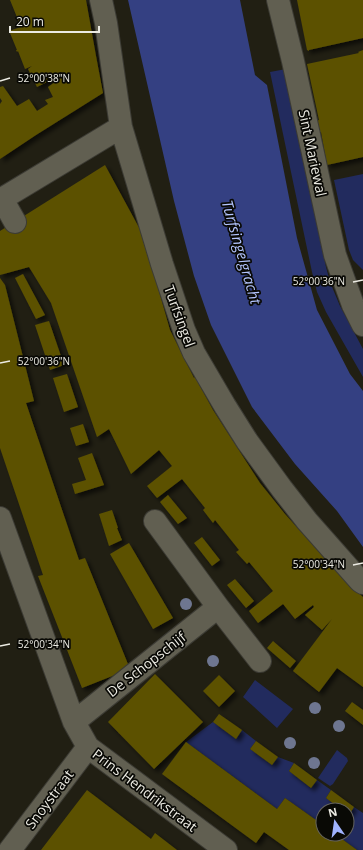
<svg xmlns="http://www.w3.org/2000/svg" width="363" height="850" font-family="'Open Sans',sans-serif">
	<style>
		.green { fill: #222b5e }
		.water { fill: #344082 }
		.building { fill: #5c5104; filter: url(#shadow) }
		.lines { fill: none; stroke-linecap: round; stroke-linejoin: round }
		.minor-casing { stroke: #3c3b34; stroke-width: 24 }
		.minor { stroke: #615f51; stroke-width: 22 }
		.tree { fill: #6e7690 }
		.ticks { fill: none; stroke: #ecebe3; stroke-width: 1.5 }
		.labels { text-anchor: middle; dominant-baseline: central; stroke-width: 3.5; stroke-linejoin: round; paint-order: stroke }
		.street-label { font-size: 14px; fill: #ecebe3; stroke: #090905 }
		.water-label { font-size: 15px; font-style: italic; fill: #b4c5ff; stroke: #090905 }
		.ticks-label { font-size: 10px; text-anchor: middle; fill: #ecebe3; stroke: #090905; stroke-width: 3.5; stroke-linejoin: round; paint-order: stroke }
	</style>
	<defs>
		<filter id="shadow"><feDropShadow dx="3.5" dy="3.5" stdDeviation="2" flood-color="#0009"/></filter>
	</defs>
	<rect width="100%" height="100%" fill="#211f13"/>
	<path class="green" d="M286,69L326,267L330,282L340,306L363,349V377L326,312L317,292L312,272L270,72Z
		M363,174V270L353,260L349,250L334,180Z
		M255,680L293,709L277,728L243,697Z
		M213,722L236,739L242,730L256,741L250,749L272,765L278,757L294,763L289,771L311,788L317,780L331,790L326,798L342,810H323V825L285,798L277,809L186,742Z
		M337,750L347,758L348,761L333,784L330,786L318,778Z
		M354,807L363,813V850H357L335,834H347V813L349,814Z"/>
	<path class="water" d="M128,0H240L255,75L267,85L297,238L317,310L350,374L363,391V547L337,511L295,464L252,407L211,325L194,276L174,201Z"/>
	<path class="building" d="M10,0H86L96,56L103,93L36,135L0,159V104L2,101L0,98V87L3,86L17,106L29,99L37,111L48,104L45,100L53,97L48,87L55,82H54L52,83L51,80L37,87L28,69L32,66L25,69L18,51L17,52L16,50H17L10,33H9V31L21,27Z
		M297,0H363V38L309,50V51L307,50Z
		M363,50V157L327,165L321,132L318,133L315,121L319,120L307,64L359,53L358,52Z
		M105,165L143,235L170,330L194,378L195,377L213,410L260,483L285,514L344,580L363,597V687L337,668L319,692L293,671L332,619L322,630L305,615L314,607L313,605L295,619L283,604L258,623L249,611L273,591L249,562L247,564L236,552L239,550L215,520L213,523L203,510L205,508L182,479L157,498L147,486L172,466L159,450L131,474L109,429L97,437L51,303L29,267L0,275V231Z
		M23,274L45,315L36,319L15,278Z
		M0,278L5,285L34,401L26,403L79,560L85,558L130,669L82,688L38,576L43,575L41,569L0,448Z
		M49,321L64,365L50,370L35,325Z
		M67,374L78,407L64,412L53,378Z
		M83,424L89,442L76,446L70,428Z
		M92,453L104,485L75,494L72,484L86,480L78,458Z
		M168,495L187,518L178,524L160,502Z
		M112,510L118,528H117L122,540L109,546L99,514Z
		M202,537L220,560L212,566L194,543Z
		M129,543L173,618L153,629L110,554Z
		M235,579L254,601L246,608L227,585Z
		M273,641L296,661L290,668L267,648Z
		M155,674L203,722L154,769L108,722Z
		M219,675L235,691L219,707L203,691Z
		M352,702L363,710V725L345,711Z
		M219,714L242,730L236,739L213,722Z
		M256,741L278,757L272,765L250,749Z
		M186,742L277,809L285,798L323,825V834H335L357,850H289L264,832L256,843L162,774Z
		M294,763L317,780L311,788L289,771Z
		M87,790L151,839L155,833L177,850H41Z
		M331,790L354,807L349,815L347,813V810H342L326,798Z"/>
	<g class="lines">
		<defs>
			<path id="minor" d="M101,0L106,23L121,127L162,264L184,330L194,353L225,406L247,441L282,489L307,521L360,581L363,583
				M278,0L293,61L335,255L353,305L363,325
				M2,199L15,222
				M0,200L121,127
				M0,518L74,722L88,747L226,850
				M218,607L260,661
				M74,722L218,607L155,521
				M10,850L88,747"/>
		</defs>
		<use href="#minor" class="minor-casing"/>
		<use href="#minor" class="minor"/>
	</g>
	<g class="tree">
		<circle cx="186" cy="604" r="6"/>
		<circle cx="213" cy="661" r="6"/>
		<circle cx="315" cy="708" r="6"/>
		<circle cx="339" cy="726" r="6"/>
		<circle cx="290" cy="743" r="6"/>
		<circle cx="314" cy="763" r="6"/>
	</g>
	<path class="ticks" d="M0,81L10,78M353,282L363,280M0,363L10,361M353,565L363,563M0,646L10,644"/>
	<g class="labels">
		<g class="street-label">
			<text transform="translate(313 153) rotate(78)">Sint Mariewal</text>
			<text transform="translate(180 316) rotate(70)">Turfsingel</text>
			<text transform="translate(146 664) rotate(-38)">De Schopschijf</text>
			<text transform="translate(145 790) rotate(37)">Prins Hendrikstraat</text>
			<text transform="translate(49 799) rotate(-53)">Snoystraat</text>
		</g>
		<g class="water-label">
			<text transform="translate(242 252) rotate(74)">Turfsingelgracht</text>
		</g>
	</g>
	<g class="ticks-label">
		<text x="44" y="82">52°00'38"N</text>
		<text x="319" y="285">52°00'36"N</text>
		<text x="44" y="365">52°00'36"N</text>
		<text x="319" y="568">52°00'34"N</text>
		<text x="44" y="648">52°00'34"N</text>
	</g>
	<g transform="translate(335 822) rotate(347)"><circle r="19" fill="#090905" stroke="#64635e"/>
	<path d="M0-3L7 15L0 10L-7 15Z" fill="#a0b3fd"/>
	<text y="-6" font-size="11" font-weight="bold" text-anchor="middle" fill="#ecebe3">N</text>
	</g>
	<path d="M10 26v6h89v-6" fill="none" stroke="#ecebe3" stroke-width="2"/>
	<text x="16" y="26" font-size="12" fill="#ecebe3" stroke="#090905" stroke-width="3" paint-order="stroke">20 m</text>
</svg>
